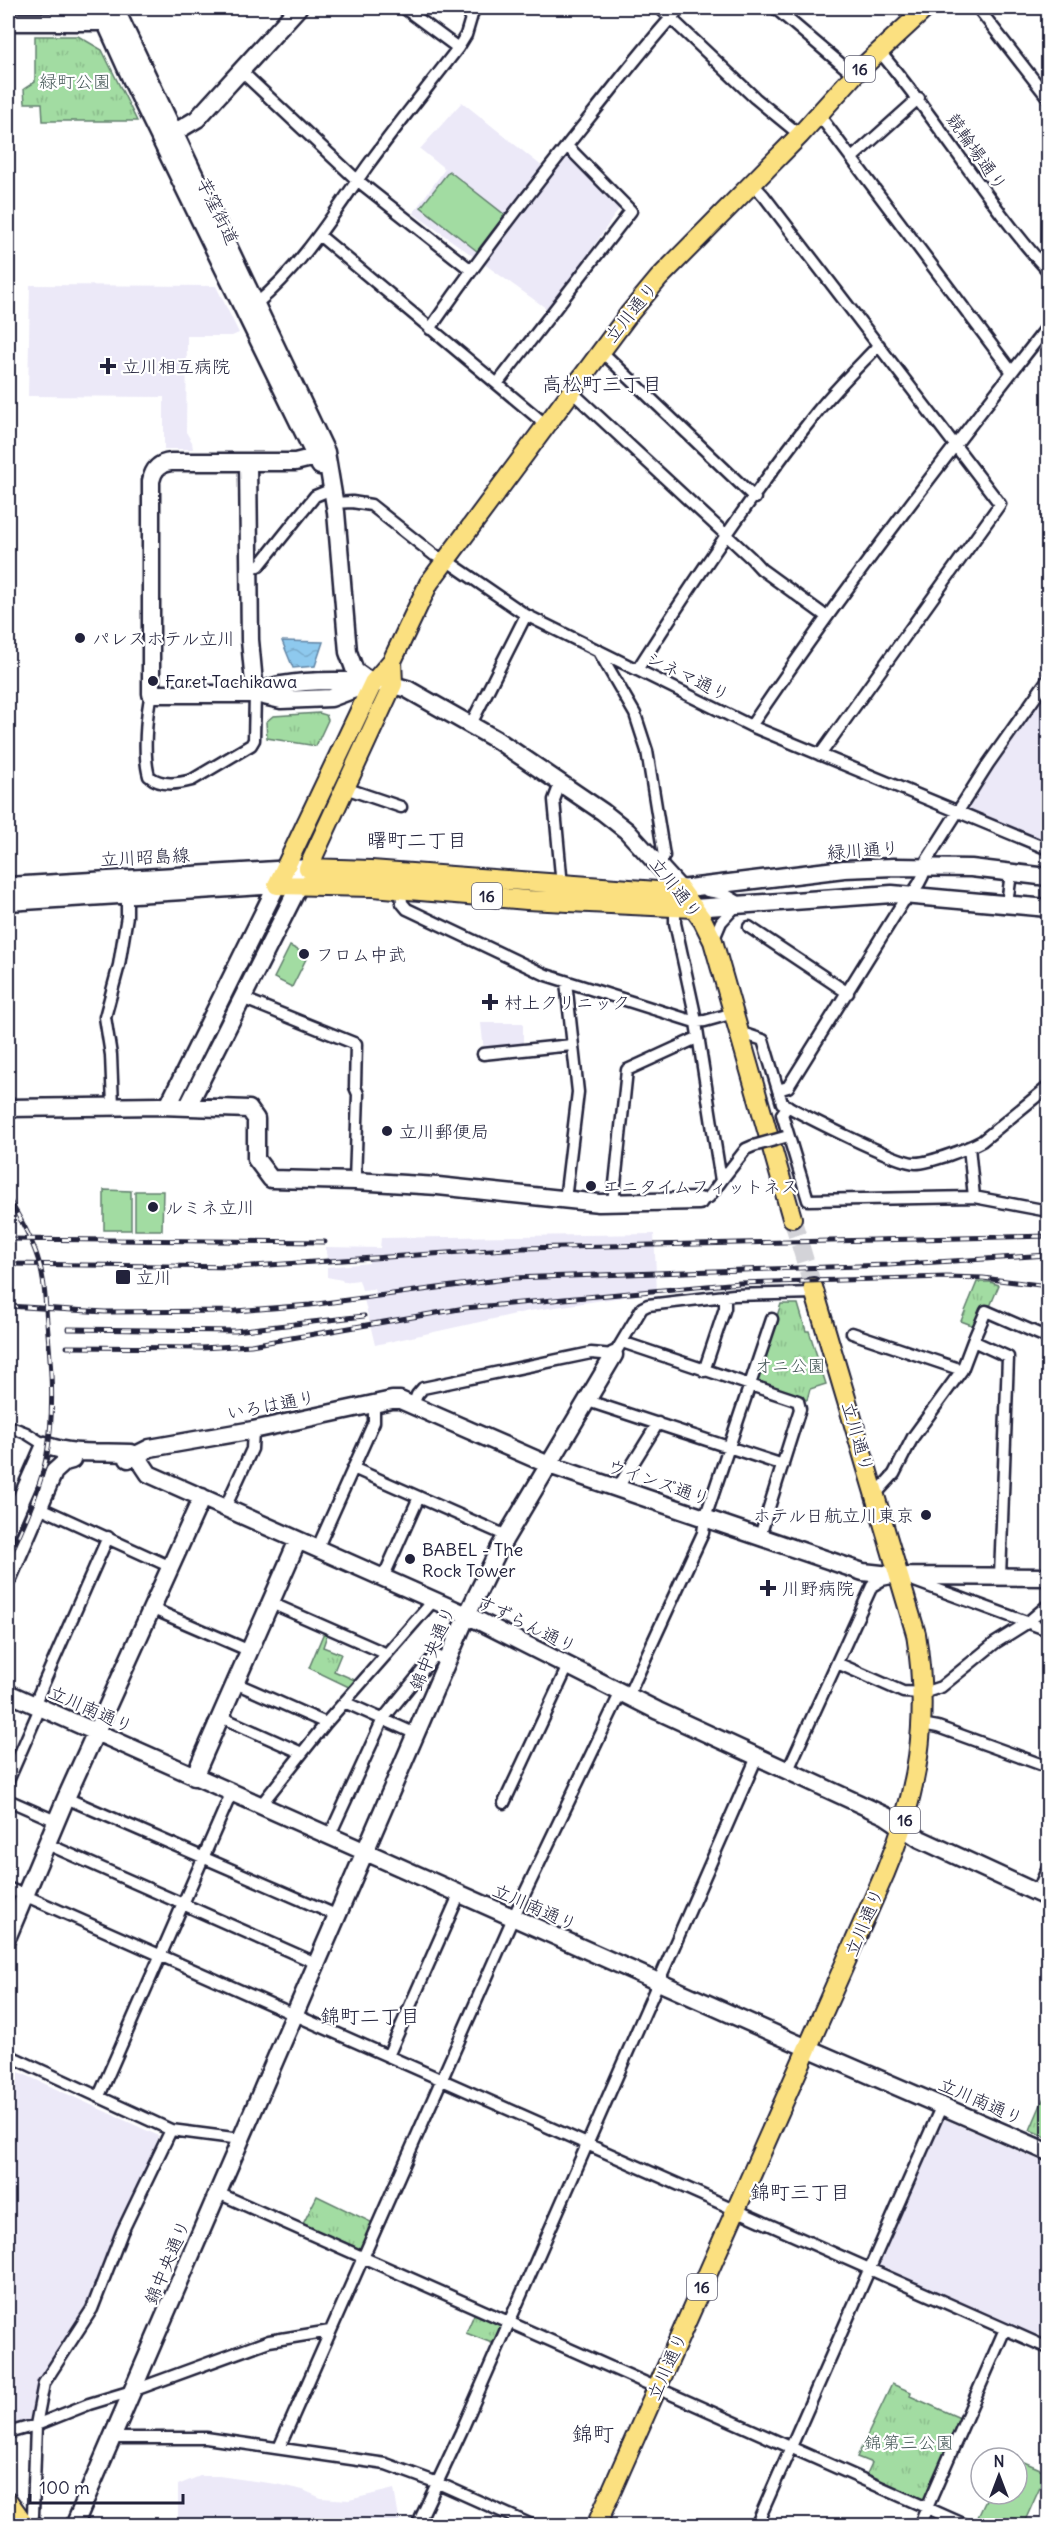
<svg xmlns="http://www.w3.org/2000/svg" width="1056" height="2533" font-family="Delius,'Klee One',sans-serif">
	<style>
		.built { fill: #ece9f8 }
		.grass { fill: #a2dca2; stroke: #627f6e; stroke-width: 1.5 }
		.park { fill: url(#park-tufts); stroke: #627f6e; stroke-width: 1.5 }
		.water { fill: url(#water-waves); stroke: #6386a6; stroke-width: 1.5 }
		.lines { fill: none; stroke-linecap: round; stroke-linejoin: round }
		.primary-tunnel { stroke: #d3d3d8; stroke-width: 18; stroke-dasharray: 18 9; stroke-linecap: butt }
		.street-casing { stroke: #22223b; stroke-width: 15 }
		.secondary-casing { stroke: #22223b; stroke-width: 21 }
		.primary-casing { stroke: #22223b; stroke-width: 22 }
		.street { stroke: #fff; stroke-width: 10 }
		.secondary { stroke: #fff; stroke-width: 16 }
		.primary { stroke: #fbe080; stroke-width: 18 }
		.rail-casing { stroke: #22223b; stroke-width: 5 }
		.rail { stroke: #fff; stroke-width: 3; stroke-dasharray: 9; stroke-linecap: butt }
		.street-bridge-casing { stroke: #22223b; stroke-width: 15; stroke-linecap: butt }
		.street-bridge { stroke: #fff; stroke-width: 10 }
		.poi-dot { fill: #22223b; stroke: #fff; stroke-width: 2 }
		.labels { text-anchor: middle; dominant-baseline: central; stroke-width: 4.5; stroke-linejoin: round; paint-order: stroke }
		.shield { fill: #fff; stroke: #646476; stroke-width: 1.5 }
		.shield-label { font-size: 16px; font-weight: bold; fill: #22223b }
		.park-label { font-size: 18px; fill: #485a5a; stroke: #fff }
		.street-label { font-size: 18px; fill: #22223b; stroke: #fff }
		.poi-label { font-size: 18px; fill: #22223b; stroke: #fff; text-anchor: start }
		.neighbourhood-label { font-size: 20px; fill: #22223b; stroke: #fff }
		.quarter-label { font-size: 21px; fill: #22223b; stroke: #fff }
	</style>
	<defs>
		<pattern id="park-tufts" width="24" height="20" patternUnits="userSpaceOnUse" patternTransform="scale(1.5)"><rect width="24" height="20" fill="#a2dca2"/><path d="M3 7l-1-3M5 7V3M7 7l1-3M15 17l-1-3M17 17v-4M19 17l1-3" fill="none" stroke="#8bbc8c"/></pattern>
		<pattern id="water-waves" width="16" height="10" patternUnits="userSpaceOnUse" patternTransform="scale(1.5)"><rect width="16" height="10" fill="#8ec9ee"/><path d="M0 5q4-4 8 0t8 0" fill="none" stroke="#7aaccd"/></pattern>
	</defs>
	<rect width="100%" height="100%" fill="#fff"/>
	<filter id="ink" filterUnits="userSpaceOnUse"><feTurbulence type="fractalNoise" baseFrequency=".0167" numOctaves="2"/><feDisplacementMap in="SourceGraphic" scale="12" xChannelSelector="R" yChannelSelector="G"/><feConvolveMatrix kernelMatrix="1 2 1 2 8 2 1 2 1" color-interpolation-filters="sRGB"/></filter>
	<g filter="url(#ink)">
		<path class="built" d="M462,102L549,172L566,153L620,207L550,311L413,213L445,169L420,149Z
			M30,285L216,286L239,333L232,336H187L186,432L192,442L193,449H164V397L28,396Z
			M1048,689V843L963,808Z
			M481,1023H523V1048L484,1052Z
			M654,1234L657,1292L529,1311L375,1345L363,1295L376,1293L375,1289L362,1290L359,1280L343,1282L342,1280L327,1277V1267L369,1263V1260L327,1263L326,1247L380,1248L381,1238Z
			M8,2067L159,2136L82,2319L49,2362L37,2384L29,2421L8,2425Z
			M942,2118L1048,2164V2313L1038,2337L870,2270Z
			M200,2476H219L276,2484L303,2490L321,2498L349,2500L394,2489L400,2525H178V2485Z"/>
		<path class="grass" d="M449,171L505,215L477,251L421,207Z
			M290,946L308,955L292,987L274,978Z
			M236,981L242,983L187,1088L186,1087Z
			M104,1190L131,1191V1230H104Z
			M135,1191H163L162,1230H135Z
			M1017,2459L1047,2472L1023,2525H992L977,2519L989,2494H1017Z"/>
		<path class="park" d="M35,36H78L102,50L137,121H43L42,103H25L24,89L35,82Z
			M319,713L326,715L328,720L316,746L267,738L266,722L273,716Z
			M977,1282H990L999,1285L989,1309L977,1327L961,1321Z
			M781,1304H798L806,1331H809L826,1384L810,1389L807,1400L756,1384L755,1381Z
			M325,1630L328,1632L323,1647L341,1654L334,1671L357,1681L351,1688L309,1668Z
			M1048,2088V2138L1030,2130Z
			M317,2196L373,2223L359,2253L302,2226Z
			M476,2310L507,2323L497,2345L466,2333Z
			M892,2384L911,2392L910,2396L962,2419L925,2502L865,2478L872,2463L857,2457Z"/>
		<path class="water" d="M282,641L323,642L315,666L293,668Z"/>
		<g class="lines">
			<path class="primary-tunnel" d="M792,1218L813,1287"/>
			<defs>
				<path id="street" d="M404,8L458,48
					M660,8L755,98L800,135
					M775,8L854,75
					M978,8L1048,98
					M879,51C940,122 986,202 1048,271
					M241,71L357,180L471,270
					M819,115L1012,372
					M852,158L919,98
					M753,184L764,196L1000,504L820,755
					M319,235L539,419L544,429
					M256,304C302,266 334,213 368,165C397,125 428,87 458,48L466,35L474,8
					M430,329C481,255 536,184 593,113C622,77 649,41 680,8
					M601,351L755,498
					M497,384L631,211L567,146
					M571,391L751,558L761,569L827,617
					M334,503L352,502L371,505L434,555L446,560L526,615L751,726L1048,849
					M249,567L259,566L315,496L332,489
					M598,650L635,714L647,751L664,856L660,865
					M637,670C693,582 752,494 817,412C836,388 858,367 879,345
					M151,694C146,715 143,756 149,776C160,786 178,784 192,780L251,745L254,740L255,694
					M471,724L526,615
					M751,726C844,588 946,456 1048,326
					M560,784L554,800L561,875L564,886
					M345,788L401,807
					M401,891L402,903L407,909L546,975L695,1022L705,1021L734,1013
					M707,891L725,894L742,904
					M1007,904L1011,873
					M675,908V923L694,1010L721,1181L709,1197L699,1201
					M749,927L848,993
					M713,941L721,922L735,907
					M242,998L356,1044L355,1087L358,1094L355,1181
					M739,1032L763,1040L782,1103C801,1114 898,1164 916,1163C931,1163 969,1148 982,1141L1048,1087
					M483,1054L572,1045
					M778,1090L788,1087L903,902C915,893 926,875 927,860L988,764L1048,679
					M113,1106L111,1055L105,1017L119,965L127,916V894
					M788,1106L782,1114L808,1200L974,1197L1048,1211
					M969,1147L974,1197
					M721,1181L746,1149L753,1146
					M565,1200L578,1092L566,982
					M613,1203L627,1070L697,1038
					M852,1333L962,1370L913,1437L894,1474L874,1496
					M622,1342L798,1401L800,1409L760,1536
					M962,1370L973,1341
					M704,1371L725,1308V1298
					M588,1401L783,1465
					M413,1405L417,1395L423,1388L591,1353L614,1355L642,1308L648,1305L734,1295L815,1293
					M8,1426L26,1433L45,1445
					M353,1468L507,1536
					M619,1489L622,1481L658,1423
					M39,1507L171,1567
					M225,1508L252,1449L253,1430
					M317,1549L374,1422V1404
					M1000,1577L1008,1357L973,1341L986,1311L1048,1338
					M383,1578L419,1497
					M909,1579L1048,1630
					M271,1603L387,1654
					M153,1609L250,1651
					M837,1663L903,1692L923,1693L941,1687L995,1643L1027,1623L1048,1605
					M235,1683L326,1723
					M628,1696L703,1533L705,1518L772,1319
					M344,1702L416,1734
					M34,1705L108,1537
					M221,1717L302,1753
					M922,1724L938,1727L1048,1767
					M787,1772L872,1586L882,1580L891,1578
					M8,1781L40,1708
					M66,1798L336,1915
					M8,1800L56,1821
					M504,1803L568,1666
					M260,1806L326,1723L434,1600
					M329,1837L383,1719L435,1655L447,1661
					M47,1844L316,1963
					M8,1888L1048,2348
					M1037,1893L1048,1867
					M8,2055L171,2130L241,2139
					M388,2056L459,1895
					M99,2096L231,1794
					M218,2193L968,2526
					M8,2433L36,2425L89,2404L132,2391L269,2341L330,2331
					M112,2438H206L386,2464L438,2483L534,2526
					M279,2448L513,1918L621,1692
					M30,2526L33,2515L36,2425L44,2383L92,2309L122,2232L171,2130
					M417,2526L461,2432L757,1757
					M756,2526L942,2105
					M919,2526L1005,2329"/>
				<path id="secondary" d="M99,8L133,83L320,466
					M115,8L326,452L336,512L348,652L355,671L372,683
					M8,22H113
					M167,137L197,119L298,8
					M315,457L295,462H171C159,463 153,470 151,481V694H255L281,700L331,698L363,686
					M248,463L250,640L255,694
					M255,694C263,691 272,686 281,685C313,679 377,679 407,689L497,740L603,812L627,831L680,889L844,869L894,867L971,868L1048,877
					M8,886L308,868L188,1106
					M8,902L277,885L168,1106
					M694,908L892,894L1048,908
					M8,1108L160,1106L249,1109L256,1119V1159L271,1179L355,1181L438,1186L599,1203L699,1201
					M45,1445C74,1456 101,1451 131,1453L137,1456L149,1474L467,1615L658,1711L886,1816L920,1839L1048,1898
					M128,1459L150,1448L253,1430L392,1400H400L549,1465L863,1572L900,1576L1048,1577
					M8,1529L45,1445
					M8,1578L54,1472L65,1462L72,1460
					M8,1693L789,2040L1048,2152
					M194,1777L298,1540
					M8,1936L66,1798L202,1497
					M74,2526L467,1615L500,1547L614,1355"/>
				<path id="primary" d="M392,661L393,684L308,868L371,870L657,891L680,889L703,921L713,941L792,1218
					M694,908L527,900L373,887L277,885L373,683L392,661L429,583L629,314L659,278L800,135L854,75L926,8
					M8,2501L26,2526
					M596,2526L885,1873C918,1793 930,1721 916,1634L813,1287"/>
			</defs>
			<use href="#street" class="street-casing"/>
			<use href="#secondary" class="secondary-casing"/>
			<use href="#primary" class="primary-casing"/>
			<use href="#street" class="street"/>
			<use href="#secondary" class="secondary"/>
			<use href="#primary" class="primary"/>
			<defs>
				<path id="rail" d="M8,1198C20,1218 31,1237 38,1259C45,1279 45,1300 47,1322C51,1366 55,1410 47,1454C40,1491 23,1526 8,1560
					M8,1239L325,1242
					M8,1264L238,1267L522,1248L1048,1236
					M8,1306L105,1312L236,1311L310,1305L513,1278L888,1265L1048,1255
					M68,1329L235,1331L364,1316
					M67,1347L202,1348L251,1345L465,1308L740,1283L947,1277L983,1278L1048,1286"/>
			</defs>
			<use href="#rail" class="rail-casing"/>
			<use href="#rail" class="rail"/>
			<defs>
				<path id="street-bridge" d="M753,1146L785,1137"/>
			</defs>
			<use href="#street-bridge" class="street-bridge-casing"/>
			<use href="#street-bridge" class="street-bridge"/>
		</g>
	</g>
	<g class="poi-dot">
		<path d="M105 357h6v6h6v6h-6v6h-6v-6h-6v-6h6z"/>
		<circle cx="80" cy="638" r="6"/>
		<circle cx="153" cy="681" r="6"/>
		<circle cx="304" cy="954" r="6"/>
		<path d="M487 993h6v6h6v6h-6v6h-6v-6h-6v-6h6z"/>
		<circle cx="387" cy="1131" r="6"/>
		<circle cx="591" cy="1186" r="6"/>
		<circle cx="153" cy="1207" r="6"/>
		<rect x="115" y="1269" width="16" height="16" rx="3"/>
		<circle cx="926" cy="1515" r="6"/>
		<circle cx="410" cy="1559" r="6"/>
		<path d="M765 1579h6v6h6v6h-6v6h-6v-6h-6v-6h6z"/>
	</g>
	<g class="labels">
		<g class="shield">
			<rect x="845" y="56" width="30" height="26" rx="4.5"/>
			<rect x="472" y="883" width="30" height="26" rx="4.5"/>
			<rect x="890" y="1807" width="30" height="26" rx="4.5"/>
			<rect x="687" y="2274" width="30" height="26" rx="4.5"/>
		</g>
		<g class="shield-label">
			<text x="860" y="69">16</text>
			<text x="487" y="896">16</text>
			<text x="905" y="1820">16</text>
			<text x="702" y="2287">16</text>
		</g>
		<g class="park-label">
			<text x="75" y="81">緑町公園</text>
			<text x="790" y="1365">オニ公園</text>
			<text x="909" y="2442">錦第三公園</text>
		</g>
		<g class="street-label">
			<text transform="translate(977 152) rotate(55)">競輪場通り</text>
			<text transform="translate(218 211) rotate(64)">芋窪街道</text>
			<text transform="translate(631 312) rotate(-51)">立川通り</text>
			<text transform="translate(688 676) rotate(26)">シネマ通り</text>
			<text transform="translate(863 850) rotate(-4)">緑川通り</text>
			<text transform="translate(145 857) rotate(-3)">立川昭島線</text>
			<text transform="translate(676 888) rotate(52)">立川通り</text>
			<text transform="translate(271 1405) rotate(-11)">いろは通り</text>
			<text transform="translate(858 1437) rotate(74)">立川通り</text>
			<text transform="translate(659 1482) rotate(19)">ウインズ通り</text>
			<text transform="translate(527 1624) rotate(26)">すずらん通り</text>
			<text transform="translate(432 1648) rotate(-67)">錦中央通り</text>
			<text transform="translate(91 1709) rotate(24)">立川南通り</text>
			<text transform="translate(535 1907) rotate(24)">立川南通り</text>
			<text transform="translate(864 1922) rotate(-67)">立川通り</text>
			<text transform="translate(981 2101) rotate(24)">立川南通り</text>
			<text transform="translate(167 2262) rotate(-67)">錦中央通り</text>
			<text transform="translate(667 2366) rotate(-66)">立川通り</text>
		</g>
		<g class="poi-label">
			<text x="122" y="366">立川相互病院</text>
			<text x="92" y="638">パレスホテル立川</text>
			<text x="165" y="681">Faret Tachikawa</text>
			<text x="316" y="954">フロム中武</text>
			<text x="504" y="1002">村上クリニック</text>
			<text x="399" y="1131">立川郵便局</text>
			<text x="603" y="1186">エニタイムフィットネス</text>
			<text x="165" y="1207">ルミネ立川</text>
			<text x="136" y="1277">立川</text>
			<text x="914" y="1515" text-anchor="end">ホテル日航立川東京</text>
			<text x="422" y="1549">BABEL - The<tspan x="422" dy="21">Rock Tower</tspan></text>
			<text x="782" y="1588">川野病院</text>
		</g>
		<g class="neighbourhood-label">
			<text x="602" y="383">高松町三丁目</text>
			<text x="417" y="839">曙町二丁目</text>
			<text x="370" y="2015">錦町二丁目</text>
			<text x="800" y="2191">錦町三丁目</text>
		</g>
		<g class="quarter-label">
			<text x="593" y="2433">錦町</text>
		</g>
	</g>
	<rect width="1056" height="2533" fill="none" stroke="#fff" stroke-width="30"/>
	<rect x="15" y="15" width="1026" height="2503" fill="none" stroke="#22223b" stroke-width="2" filter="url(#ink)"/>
	<g transform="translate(999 2476)"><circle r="28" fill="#ffffff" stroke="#a7a7b1" stroke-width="1.5"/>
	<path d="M0-4.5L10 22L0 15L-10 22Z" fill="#22223b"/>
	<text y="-9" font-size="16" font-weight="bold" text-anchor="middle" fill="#22223b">N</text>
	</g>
	<path d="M30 2494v9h153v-9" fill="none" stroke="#22223b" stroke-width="3"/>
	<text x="39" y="2494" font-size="18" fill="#22223b" stroke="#ffffff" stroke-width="4.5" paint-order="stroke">100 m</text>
</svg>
